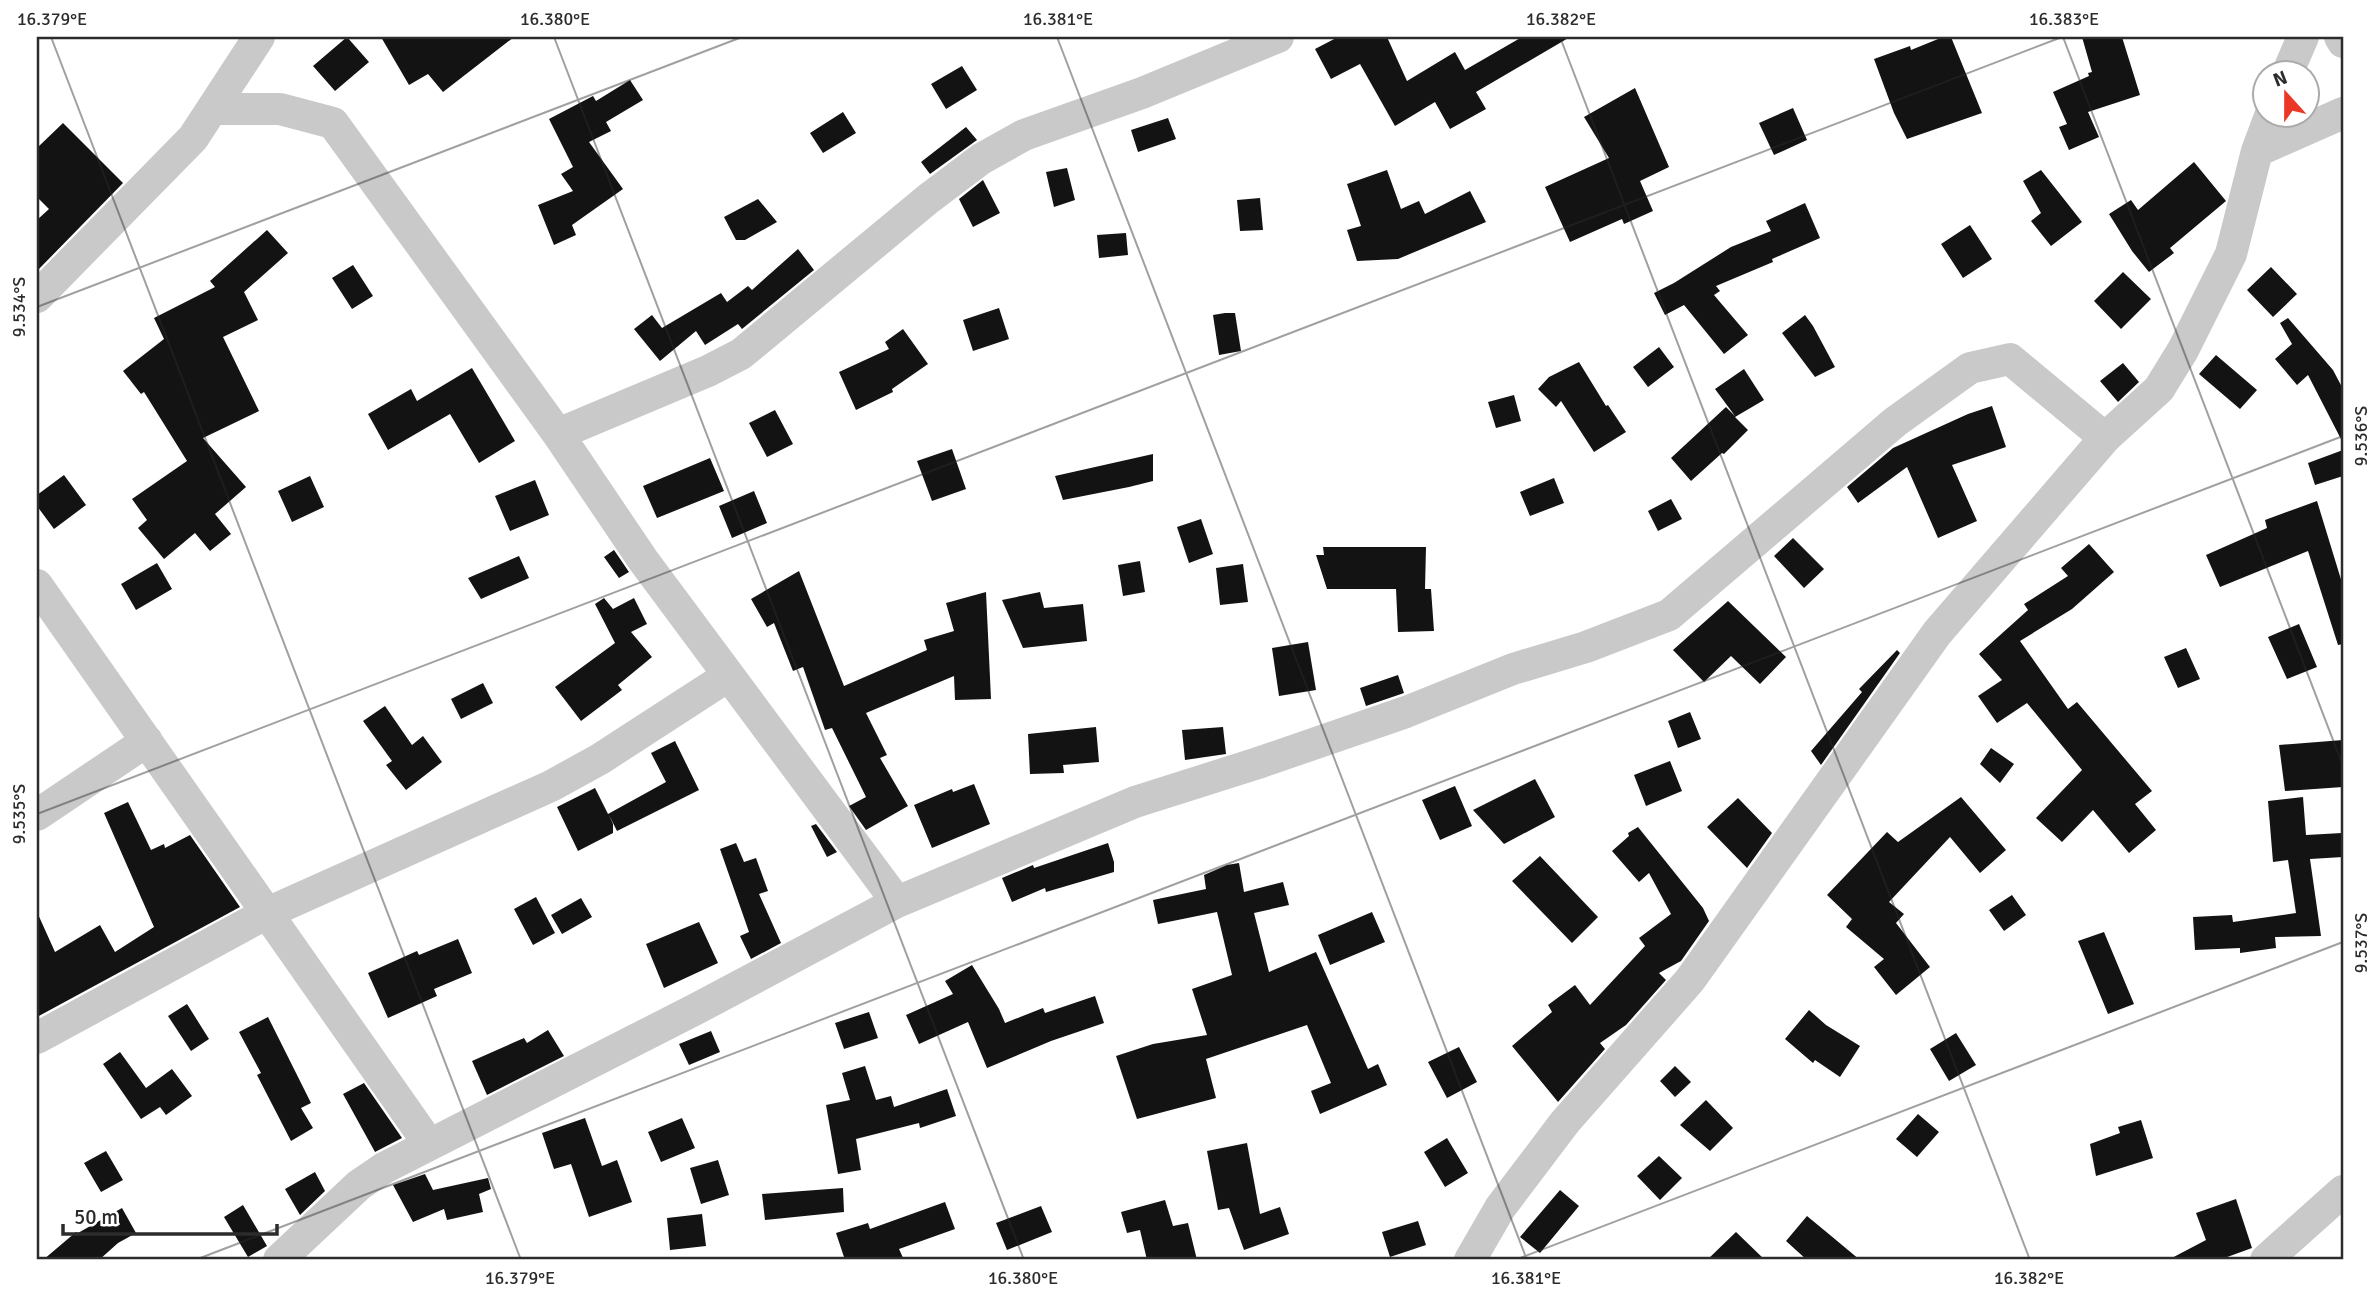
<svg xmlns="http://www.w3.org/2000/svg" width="2380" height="1297" font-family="Signika,sans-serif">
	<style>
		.building { fill: #131313 }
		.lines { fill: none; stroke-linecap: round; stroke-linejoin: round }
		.street { stroke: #c9c9c9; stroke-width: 32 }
		.ticks { fill: none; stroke: #2c2c2c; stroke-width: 2; stroke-opacity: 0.45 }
		.neatline { fill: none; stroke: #2c2c2c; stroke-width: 2.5 }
		.ticks-label { font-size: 18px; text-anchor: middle; fill: #2c2c2c }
	</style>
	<rect width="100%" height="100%" fill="#fff"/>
	<path class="building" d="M347,37L369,62L335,91L313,66Z
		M381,37H514L443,92L428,74L409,85Z
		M1338,37H1387L1407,81L1455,52L1465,70L1522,37H1570L1476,92L1486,109L1450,129L1435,102L1395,126L1360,64L1331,79L1315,49Z
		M1943,37H1951L1982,113L1907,139L1894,113L1874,59L1910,46L1911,50Z
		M2082,37H2122L2140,95L2088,112L2099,137L2069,150L2059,127L2067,124L2053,92L2089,76L2088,73L2092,72Z
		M962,66L977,90L946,109L931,84Z
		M630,80L643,100L606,122L611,131L589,142L623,189L572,225L576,235L554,245L538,205L573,191L561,174L573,167L549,119L593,96L596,101Z
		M1635,88L1669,167L1640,181L1653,211L1624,224L1622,219L1570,242L1545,187L1609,158L1584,117Z
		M1793,108L1807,140L1774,155L1759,123Z
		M843,112L856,133L823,153L810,133Z
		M1168,118L1176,139L1138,152L1131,130Z
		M63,123L123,183L37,271V220L49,209L37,197V148Z
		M966,127L977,140L930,174L921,162Z
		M2194,162L2226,201L2170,248L2174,253L2149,272L2132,251L2109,214L2131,200L2138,210Z
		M1067,168L1075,200L1054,207L1046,172Z
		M1387,170L1401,209L1419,201L1425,214L1470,191L1486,222L1398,259L1357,261L1347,230L1361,226L1347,184Z
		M2041,170L2082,222L2051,246L2031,221L2041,213L2023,181Z
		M983,180L1000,213L973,227L959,199Z
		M1260,198L1263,230L1240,231L1237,200Z
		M758,199L777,222L745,240H736L724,217Z
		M1805,203L1820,238L1772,259L1773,262L1716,286L1720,291L1714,295L1748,335L1724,354L1684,305L1665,315L1654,293L1674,283L1731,247L1771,231L1766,221Z
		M1970,225L1992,259L1963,278L1941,244Z
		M267,230L288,253L244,292L258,320L223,337L259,411L203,438L246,487L215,514L231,534L210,551L195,533L164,559L138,528L147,520L132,499L187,461L144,392L141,394L123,371L164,339L154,318L215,287L210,281Z
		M1126,233L1128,255L1099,258L1097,235Z
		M798,249L814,270L742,329L738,324L705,345L696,331L660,361L634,329L652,315L662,328L721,293L727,302L748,286L752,290Z
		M353,265L373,296L352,309L332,278Z
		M2271,267L2297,294L2273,317L2247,290Z
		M2123,272L2151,299L2121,329L2094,301Z
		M999,308L1009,339L973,351L963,320Z
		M1225,313H1235L1241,351L1219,355L1213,315Z
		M1805,315L1813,326L1835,367L1815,377L1782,333Z
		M2288,318L2333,370L2343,389V443L2308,375L2297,385L2275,359L2292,344L2280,323Z
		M903,329L928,364L892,389L893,392L856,410L839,372L889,349L885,342Z
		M1659,347L1674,367L1648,387L1633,367Z
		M2216,355L2257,390L2240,409L2199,374Z
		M1579,362L1606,406L1608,405L1626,432L1594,452L1561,401L1556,407L1538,389L1549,377Z
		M2123,363L2139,382L2118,402L2100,381Z
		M472,368L515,441L479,463L450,414L388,450L368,414L411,389L417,401Z
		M1744,369L1764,400L1735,417L1748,430L1724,454L1722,453L1691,481L1671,458L1726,407L1735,416L1715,389Z
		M1514,395L1521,421L1496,428L1488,402Z
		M1992,406L2006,447L1952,465L1977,521L1938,538L1907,467L1858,503L1847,487L1893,448L1968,414Z
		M775,410L793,444L767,457L749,423Z
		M952,449L966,489L932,501L917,461Z
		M2343,450V476L2315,485L2308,463Z
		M1153,454V481L1129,487L1063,500L1055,476Z
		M710,458L724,491L657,518L643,486Z
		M64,475L86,505L54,529L37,506V495Z
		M310,476L324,507L292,522L278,491Z
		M1554,478L1564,503L1530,516L1520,492Z
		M535,480L549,515L510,531L495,496Z
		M754,491L767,523L732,538L719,506Z
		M1671,499L1682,519L1658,531L1648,511Z
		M2317,501L2343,586V644L2338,645L2308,551L2220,587L2206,555L2267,528L2265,520Z
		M1201,519L1213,554L1189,563L1177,527Z
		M1793,538L1824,569L1804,588L1774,556Z
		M2089,544L2114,572L2072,609L2020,641L2068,709L2077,702L2152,791L2135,804L2156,830L2129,853L2093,810L2062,842L2036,818L2082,770L2027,703L1997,723L1978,696L2002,680L1979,654L2028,610L2024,604L2068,576L2061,568Z
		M1323,547H1426L1425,589H1431L1434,631L1398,632L1396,589H1327L1316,555H1324Z
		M614,550L629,572L619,578L604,557Z
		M519,556L529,578L481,599L468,578Z
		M1140,561L1145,592L1123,596L1118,565Z
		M157,563L172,589L136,610L121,584Z
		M1243,564L1248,602L1220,605L1216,568Z
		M799,571L844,686L927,650L924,640L954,631L946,603L986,592L991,699L955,700L954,676L866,713L887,755L880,758L908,806L866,830L849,806L866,797L832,728L825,730L803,667L793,671L774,623L767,627L751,599Z
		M1040,592L1044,608L1083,604L1087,641L1023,648L1002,600Z
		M604,598L613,609L634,598L647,624L631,632L652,657L618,685L622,690L581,721L555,687L615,643L595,604Z
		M1728,601L1786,657L1760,684L1731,656L1704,682L1673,650Z
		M2299,624L2317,667L2287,679L2268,637Z
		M1308,642L1316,690L1279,696L1272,648Z
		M2186,648L2200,679L2178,688L2164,657Z
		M1897,650L1900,653L1821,765L1811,751L1862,692L1859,689Z
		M1398,675L1404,693L1366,706L1360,688Z
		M483,683L493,703L461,719L451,699Z
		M385,706L412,745L423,736L442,762L406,790L386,765L392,761L363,721Z
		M1690,712L1701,739L1678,748L1668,721Z
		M1096,727L1099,762L1063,765L1064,773L1030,774L1028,734Z
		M1223,727L1226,754L1185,760L1182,730Z
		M2343,740V787L2285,791L2279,745Z
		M675,741L699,790L617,831L609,815L613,824V833L578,851L557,807L595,788L608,814L666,782L651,753Z
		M1991,748L2014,764L2000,783L1980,764Z
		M1670,761L1682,791L1646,806L1634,775Z
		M1535,779L1555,817L1504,844L1473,810Z
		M974,784L990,824L932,848L914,805L952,789L953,792Z
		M1455,786L1472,826L1440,840L1422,800Z
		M1961,797L2006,850L1980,873L1950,837L1889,902L1904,914L1896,923L1930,967L1896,995L1874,967L1884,959L1846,927L1852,919L1827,895L1887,832L1898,842Z
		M2303,797L2306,835L2342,833L2343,857L2310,859L2321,936L2275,937L2276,948L2240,953V948L2195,950L2193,917L2232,915L2233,922L2296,913L2288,860L2273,862L2268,801Z
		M1738,798L1772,833L1747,868L1707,827Z
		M128,802L151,850L164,844L165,848L190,835L240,907L37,1017V912L55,952L100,925L115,952L154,927L104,813Z
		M816,824L837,852L827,857L811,826Z
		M1638,827L1703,908L1709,921L1681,961L1659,973L1666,980L1626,1025L1600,1043L1605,1049L1558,1102L1512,1046L1552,1012L1548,1005L1575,985L1590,1005L1645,946L1639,938L1671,914L1649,873L1639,882L1612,851L1629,836L1628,833Z
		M736,843L744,862L756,858L768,891L759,894L781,943L751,959L740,936L749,932L720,849Z
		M1108,843L1114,862V872L1046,892L1045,888L1012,902L1002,878L1033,865L1034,868Z
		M1540,856L1598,917L1572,943L1512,881Z
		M1239,863L1244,892L1283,882L1289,905L1254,913L1269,972L1316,952L1368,1069L1378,1064L1387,1085L1320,1114L1311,1091L1331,1083L1307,1025L1206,1059L1216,1098L1137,1119L1116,1056L1153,1044L1207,1035L1192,989L1232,975L1217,912L1158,924L1153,900L1206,889L1204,875L1227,865Z
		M2012,895L2026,915L2004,931L1989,910Z
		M536,897L555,933L533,945L514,909Z
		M581,898L592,917L562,934L551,915Z
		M1372,912L1385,942L1330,965L1318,935Z
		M699,922L718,963L664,988L646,944Z
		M2104,932L2134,1004L2108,1014L2078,941Z
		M458,939L472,973L434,989L437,996L388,1018L368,973L417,951L419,955Z
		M972,965L999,1009L1005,1023L1043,1008L1045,1013L1095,996L1104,1023L1051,1041L987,1068L968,1022L919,1044L906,1015L953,994L945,981Z
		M187,1004L209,1039L191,1051L168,1016Z
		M1809,1010L1826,1025L1860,1046L1840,1077L1815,1060L1813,1063L1785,1039Z
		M869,1012L878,1038L844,1049L835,1023Z
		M268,1017L311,1103L301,1108L313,1128L291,1141L257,1075L261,1073L239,1032Z
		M548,1030L564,1056L487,1095L472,1061L524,1038L527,1043Z
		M711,1031L720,1052L689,1065L679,1044Z
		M1956,1033L1976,1065L1949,1081L1930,1049Z
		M1459,1047L1477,1082L1447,1098L1428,1062Z
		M120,1052L146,1088L172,1069L192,1096L166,1115L160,1107L141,1119L103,1064Z
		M865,1066L876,1100L891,1096L894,1107L947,1089L956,1116L920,1128L919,1123L856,1139L861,1170L838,1174L826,1105L850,1100L842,1073Z
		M1675,1066L1691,1082L1675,1097L1660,1081Z
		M364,1083L402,1138L375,1152L343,1094Z
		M1706,1100L1733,1128L1710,1151L1680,1125Z
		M1918,1114L1939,1132L1917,1157L1896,1139Z
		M585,1118L602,1166L617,1160L632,1202L589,1217L571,1164L554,1169L542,1133Z
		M682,1118L695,1148L661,1162L648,1132Z
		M2141,1120L2153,1158L2096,1176L2090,1144L2120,1133L2118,1127Z
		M1447,1138L1468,1173L1445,1187L1424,1152Z
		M1247,1143L1260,1214L1280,1207L1289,1234L1244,1250L1229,1208L1218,1210L1207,1151Z
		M106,1151L123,1180L101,1192L84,1163Z
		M1659,1156L1682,1178L1660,1200L1637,1176Z
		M718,1160L729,1195L701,1204L690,1168Z
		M315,1172L325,1191L300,1215L285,1189Z
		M425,1174L433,1190L488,1178L491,1189L479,1194L483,1212L447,1220L444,1209L413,1222L393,1185Z
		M843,1188L844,1212L765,1220L762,1194Z
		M1560,1190L1579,1206L1540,1253L1520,1237Z
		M2236,1199L2252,1248L2219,1260H2168L2206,1240L2196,1213Z
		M1165,1200L1173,1226L1188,1223L1197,1260H1147L1140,1230L1127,1233L1121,1212Z
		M945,1202L955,1229L899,1249L904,1260H845L836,1233L868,1223L870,1229Z
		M243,1205L267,1246L248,1257L224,1217Z
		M1041,1206L1052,1232L1007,1250L996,1223Z
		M122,1208L136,1233L118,1243L99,1260H43L76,1232L78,1233Z
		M702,1214L706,1246L670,1250L667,1218Z
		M1807,1216L1830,1235L1860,1260H1807L1786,1241Z
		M1418,1221L1426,1245L1390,1257L1382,1232Z
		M1736,1232L1765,1260H1707Z"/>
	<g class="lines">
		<path class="street" d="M2340,37L2343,42
			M2287,74L2303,37
			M213,109H280L333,123L558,434L643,560L897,902
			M2257,151L2343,113
			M37,297L193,138L259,37
			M558,434L708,371L741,354L928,199L981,159L1024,135L1142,93L1278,37
			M37,585L429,1144
			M37,815L147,741
			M37,1038L267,913L551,786L600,759L728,676
			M279,1260L359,1185L384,1168L696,1009L897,902L1135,802L1258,763L1406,712L1513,669L1586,647L1669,615L1895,422L1970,368L2010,359L2105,438
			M1470,1260L1500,1208L1565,1122L1690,980L1937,633L2105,438L2159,389L2183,350L2231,254L2257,151L2270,116
			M2266,1260L2343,1191"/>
	</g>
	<path class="ticks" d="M51,37L521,1260M554,37L1024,1260M1057,37L1527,1260M1560,37L2030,1260M2063,37L2343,766M37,307L742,37M37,814L2062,37M195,1260L2343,436M1515,1260L2343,942"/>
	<rect width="2380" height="1297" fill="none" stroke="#ffffff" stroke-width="77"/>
	<g transform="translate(2286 94) rotate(339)"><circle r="33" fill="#ffffff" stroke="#ababab" stroke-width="2"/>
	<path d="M0-5L12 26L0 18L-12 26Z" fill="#eb3726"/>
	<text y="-10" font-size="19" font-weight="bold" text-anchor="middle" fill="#2c2c2c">N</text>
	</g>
	<path d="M63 1224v10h214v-10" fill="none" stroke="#2c2c2c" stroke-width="3.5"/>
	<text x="74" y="1224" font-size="21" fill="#2c2c2c" stroke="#ffffff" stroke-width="5" paint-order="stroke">50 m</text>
	<rect x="38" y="38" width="2304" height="1220" class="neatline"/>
	<g class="ticks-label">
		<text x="52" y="25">16.379°E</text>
		<text x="555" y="25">16.380°E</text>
		<text x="1058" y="25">16.381°E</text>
		<text x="1561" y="25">16.382°E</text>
		<text x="2064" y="25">16.383°E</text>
		<text transform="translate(19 307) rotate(-90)" y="6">9.534°S</text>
		<text transform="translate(2361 436) rotate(-90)" y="6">9.536°S</text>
		<text transform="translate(19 814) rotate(-90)" y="6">9.535°S</text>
		<text transform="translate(2361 943) rotate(-90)" y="6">9.537°S</text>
		<text x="520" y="1284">16.379°E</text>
		<text x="1023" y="1284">16.380°E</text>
		<text x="1526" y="1284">16.381°E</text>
		<text x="2029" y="1284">16.382°E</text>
	</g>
</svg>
